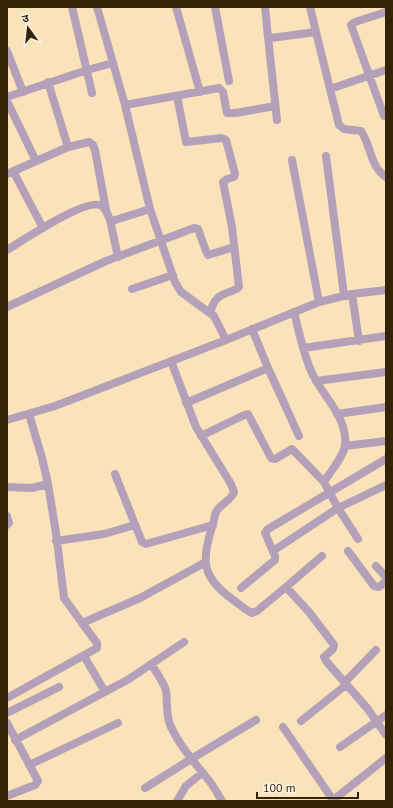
<svg xmlns="http://www.w3.org/2000/svg" width="393" height="808" font-family="'PT Sans','Noto Sans Devanagari',sans-serif">
	<style>
		.lines { fill: none; stroke-linecap: round; stroke-linejoin: round }
		.minor { stroke: #b4a0b8; stroke-width: 8 }
	</style>
	<rect width="100%" height="100%" fill="#fae2ba"/>
	<g class="lines">
		<path class="minor" d="M72,7L92,93
			M97,7L125,105L150,209L175,282L181,292L214,316L226,340
			M176,7L200,92
			M215,7L229,81
			M265,7L268,37L271,38L316,32L330,89L386,70
			M310,7L316,32
			M268,37L277,120
			M7,51L23,92
			M48,82L68,147
			M330,89L339,125L344,129L361,131C371,145 370,167 386,177
			M177,96L186,142L222,138L226,140L235,174L234,177L227,179L223,182L232,227L239,287C233,293 221,292 216,300C213,303 212,308 210,312
			M7,97L87,70L113,63
			M7,101L36,161
			M125,105L219,88L223,92L227,113H236L275,106
			M384,116L351,25L355,22L386,12
			M326,156L344,295
			M292,160L319,302
			M13,171L43,228
			M7,174L68,147L89,142L93,145L95,150L106,210
			M110,220L118,257
			M7,250C22,241 88,196 102,206C106,209 108,215 110,220L112,221L150,209
			M132,289L173,275
			M352,294L359,341
			M7,307L106,261L194,228L198,229L206,251L208,255L234,247
			M294,312C299,332 303,352 311,371C321,395 348,416 345,445C344,456 330,472 324,482L338,508L358,539
			M252,329L268,368L299,436
			M303,348L386,336
			M171,361L196,427L231,484L234,492C231,501 220,504 216,512C214,517 214,522 212,527C201,561 202,577 232,599C239,604 245,610 252,613L257,611L286,587L309,612L334,645L333,649L324,657L326,661L367,708L386,735
			M316,381L386,372
			M186,403L268,368
			M29,414L42,458L48,484L56,533L64,598L82,623
			M337,414L386,407
			M7,420L55,406L226,340L319,302L352,294L386,290
			M201,436L242,416L248,414L271,458L275,459L292,449L324,482
			M345,446L386,441
			M115,474L142,542L146,544L213,525
			M7,487L32,488L48,484
			M7,516L9,523L7,525
			M56,541L104,534L135,525
			M273,551L338,508L386,485
			M348,551L374,586L379,587L386,581
			M376,566L386,577
			M286,587L322,556
			M241,588L275,560V556L265,533L268,529L386,459
			M84,656L105,692
			M151,664C156,672 164,682 166,691C168,704 165,714 171,727C180,746 194,762 207,778C213,785 217,793 222,801
			M344,683L376,650
			M7,698L97,648V643L82,623L140,598L206,562
			M7,713L59,687
			M301,721L346,685
			M7,723L38,781L35,785L7,796
			M283,727L333,800
			M15,740L129,679L184,642
			M340,747L386,715
			M29,765L118,723
			M145,788L191,759L256,720
			M177,801L186,786L202,773
			M332,801L386,758"/>
	</g>
	<rect width="393" height="808" fill="none" stroke="#342406" stroke-width="16"/>
	<g transform="translate(28 28) rotate(345)" stroke="#faf2e4" stroke-width="3" paint-order="stroke">
	<path d="M0-3L7 15L0 10L-7 15Z" fill="#342406"/>
	<text y="-6" font-size="11" font-weight="bold" text-anchor="middle" fill="#342406">उ</text>
	</g>
	<path d="M257 792v6h101v-6" fill="none" stroke="#342406" stroke-width="2"/>
	<text x="263" y="792" font-size="12" fill="#342406" stroke="#faf2e4" stroke-width="3" paint-order="stroke">100 m</text>
</svg>
